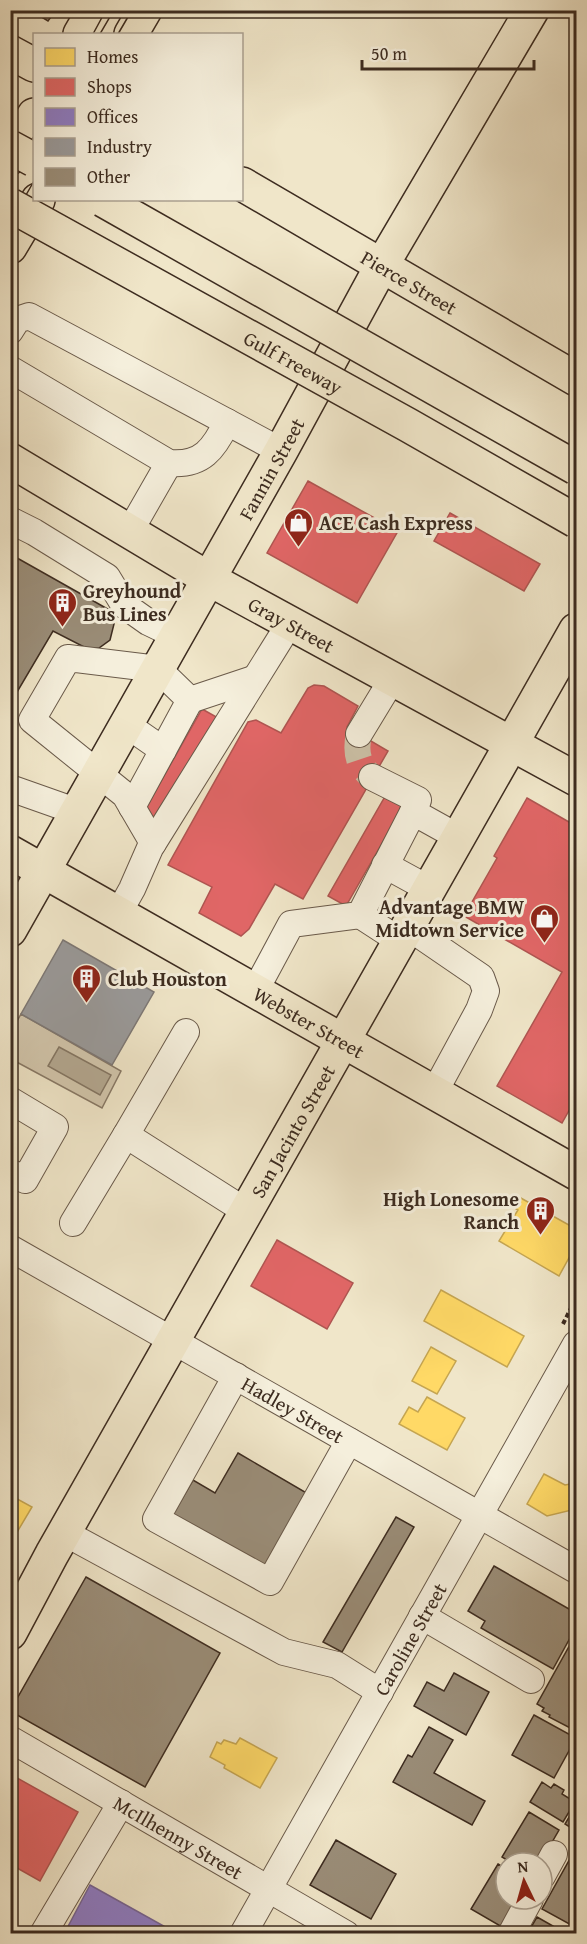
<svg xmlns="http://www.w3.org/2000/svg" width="587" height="1944" font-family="'Gentium Book Plus',serif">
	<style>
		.green { fill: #d2c6ac; stroke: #887966; stroke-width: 1.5 }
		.water { fill: #b3a790; stroke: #847663; stroke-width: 1.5 }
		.homes { fill: #ffd966; stroke: #c5a551; stroke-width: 1.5 }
		.shops { fill: #e06666; stroke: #af5551; stroke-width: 1.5 }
		.offices { fill: #8e7cc3; stroke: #766492; stroke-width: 1.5 }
		.industry { fill: #999; stroke: #7d7875; stroke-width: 1.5 }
		.building { fill: #9a8d78; stroke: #3d2c20; stroke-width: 1.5 }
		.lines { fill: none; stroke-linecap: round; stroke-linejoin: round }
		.minor-tunnel { stroke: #ccc1a7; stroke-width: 26; stroke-dasharray: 26 13; stroke-linecap: butt }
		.minor-casing { stroke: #6a5a4a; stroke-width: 28 }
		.major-casing { stroke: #3d2c20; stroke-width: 36 }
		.path { stroke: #3d2c20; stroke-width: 4; stroke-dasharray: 4.5 3; stroke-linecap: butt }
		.minor { stroke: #f5efdc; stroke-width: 26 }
		.major { stroke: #f0e6c9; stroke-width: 33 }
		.tram { stroke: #3d2c20; stroke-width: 1.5 }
		.highway-bridge-casing { stroke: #3d2c20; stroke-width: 36; stroke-linecap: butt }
		.highway-bridge { stroke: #f0e6c9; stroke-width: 33 }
		.labels { text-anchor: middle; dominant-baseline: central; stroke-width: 6; stroke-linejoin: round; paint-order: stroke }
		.street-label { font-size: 20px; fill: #3d2c20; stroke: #f5efdc }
		.poi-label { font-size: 20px; font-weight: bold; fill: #3d2c20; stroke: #f5efdc; text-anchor: start }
	</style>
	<rect width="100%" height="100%" fill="#f0e6c9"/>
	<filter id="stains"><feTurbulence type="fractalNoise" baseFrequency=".00333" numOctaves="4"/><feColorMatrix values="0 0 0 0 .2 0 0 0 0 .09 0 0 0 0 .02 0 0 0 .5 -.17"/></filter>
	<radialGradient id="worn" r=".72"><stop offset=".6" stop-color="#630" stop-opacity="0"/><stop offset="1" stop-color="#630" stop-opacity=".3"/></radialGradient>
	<path class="green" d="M21,1014L121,1071L102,1108L11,1059V1032Z"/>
	<path class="water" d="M59,1047L111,1075L100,1095L48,1066Z"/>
	<path class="homes" d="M519,1197L576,1229V1245L559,1276L499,1241L518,1210L513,1207Z
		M441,1290L524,1336L507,1367L424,1321Z
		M431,1347L456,1361L437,1394L412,1381Z
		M427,1397L465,1418L447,1450L399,1424L409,1407L418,1412Z
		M544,1474L565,1485L576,1483V1509L547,1516L527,1504Z
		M10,1495L32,1507L10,1544Z
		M240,1738L277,1758L260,1788L224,1768L225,1765L210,1757L217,1742L221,1744L224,1740L236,1744Z"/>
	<path class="shops" d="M308,481L398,531L357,603L267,553Z
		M450,513L540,564L524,591L434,541Z
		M314,685L324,686L358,706L347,727L388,751L303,899L275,884L249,929L241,936L199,913L212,887L168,865L248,722L256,720L281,733L308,688Z
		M202,709L220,719L161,823L143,813Z
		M387,793L405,803L346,906L328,896Z
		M527,798L576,826V1098L562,1123L497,1086L562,972L464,916L497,858L494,856Z
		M277,1240L353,1283L327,1329L251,1286Z
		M10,1774L78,1812L40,1881L10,1864Z"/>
	<path class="offices" d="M90,1885L178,1934H64Z"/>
	<path class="industry" d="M63,940L154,992L112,1065L21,1014Z"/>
	<path class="building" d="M30,10H56L48,21Z
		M10,554L113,612L114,624L110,640L99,648L88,649L53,631L10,704Z
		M238,1453L310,1495L264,1573L170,1519L193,1480L215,1493Z
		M396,1517L414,1527L342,1652L323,1642Z
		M494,1566L576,1613V1627L553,1669L481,1628L485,1621L468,1611Z
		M86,1577L220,1653L145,1787L10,1711Z
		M576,1634V1731L549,1717L550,1715L542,1711L544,1708L537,1704Z
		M454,1673L489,1692L466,1735L414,1706L427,1682L444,1691Z
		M534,1715L576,1738L554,1778L512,1755Z
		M429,1727L453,1740L434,1773L485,1801L472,1825L393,1782L408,1755L412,1757Z
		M542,1782L551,1788L554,1784L564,1790L562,1794L575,1802L563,1822L530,1802Z
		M576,1805V1831L565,1824Z
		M529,1812L559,1830L540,1863H512L502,1857Z
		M336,1840L396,1874L371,1919L310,1885Z
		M576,1848V1920L573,1926L542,1909Z
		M498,1864L506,1869V1899H518L502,1927L471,1909Z
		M537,1917L567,1934H527Z"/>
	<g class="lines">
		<path class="minor-tunnel" d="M359,734C355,752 358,766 372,777"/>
		<defs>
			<g id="minor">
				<path d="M10,331L17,320L29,316L281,451"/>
				<path d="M10,369L169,463C202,466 214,449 227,422"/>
				<path d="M10,520L34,532L107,577L124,605L148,622L177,636"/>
				<path d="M130,531L169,463"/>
				<path d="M190,700L253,679"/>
				<path d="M127,725L163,750L132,807"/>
				<path d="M359,734L393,678"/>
				<path d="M372,777L418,800L413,812"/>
				<path d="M10,788L78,812"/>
				<path d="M153,843L125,795L32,720L68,658L158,669L190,700L163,750"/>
				<path d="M385,865L429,889"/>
				<path d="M118,914L132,889L150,848L290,623"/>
				<path d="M360,915L400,941"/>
				<path d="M408,927L481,977L486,991L479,1010L434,1093"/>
				<path d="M255,991L291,924L360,915L413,812L458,837"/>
				<path d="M186,1032L126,1135L247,1212"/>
				<path d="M10,1100L55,1127L25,1180L10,1172"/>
				<path d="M73,1223L126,1135"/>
				<path id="s1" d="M10,1248L576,1570"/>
				<path d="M236,1376L156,1519L270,1582L349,1441"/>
				<path d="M65,1533L284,1652L337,1665L380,1692"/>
				<path d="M422,1616L531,1680"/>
				<path id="s2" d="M10,1739L346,1934"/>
				<path d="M542,1876L554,1854"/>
				<path d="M43,1934L121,1803"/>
				<path id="s3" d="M243,1934L576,1344"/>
				<path d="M511,1934L530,1899"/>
			</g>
			<g id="major">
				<path d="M80,34L94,10"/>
				<path d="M131,34L145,10"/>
				<path d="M10,52L34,65"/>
				<path d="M10,158L34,115"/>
				<path id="s4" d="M242,184L576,379"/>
				<path d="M10,247L38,200"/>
				<path id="s5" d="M10,460L209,579L576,779"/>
				<path id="s6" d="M10,852L576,1173"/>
				<path id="s7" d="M10,930L281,451L382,265L532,10"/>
				<path id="s8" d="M10,1633L52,1554L576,630"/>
			</g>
		</defs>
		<use href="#minor" class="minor-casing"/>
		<use href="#major" class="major-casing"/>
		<path class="path" d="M563,1324L576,1298"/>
		<use href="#minor" class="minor"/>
		<use href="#major" class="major"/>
		<path class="tram" d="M93,34L106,10
			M118,34L132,10
			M10,179L34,136
			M10,223L34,181"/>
		<defs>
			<g id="highway-bridge">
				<path d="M10,147L34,160"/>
				<path d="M103,200L576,468"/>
				<path id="s9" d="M10,205L408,425L576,521"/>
			</g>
		</defs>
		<use href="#highway-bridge" class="highway-bridge-casing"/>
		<use href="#highway-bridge" class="highway-bridge"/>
	</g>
	<defs>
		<symbol id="shop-pin" viewBox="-11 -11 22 30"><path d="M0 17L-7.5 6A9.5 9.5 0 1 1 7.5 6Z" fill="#8f2418" stroke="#f5efdc"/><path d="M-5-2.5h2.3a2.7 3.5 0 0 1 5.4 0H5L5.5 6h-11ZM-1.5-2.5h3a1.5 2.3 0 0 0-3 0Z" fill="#fff"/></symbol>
		<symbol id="building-pin" viewBox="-11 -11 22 30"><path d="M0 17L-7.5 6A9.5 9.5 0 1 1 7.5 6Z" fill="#8f2418" stroke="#f5efdc"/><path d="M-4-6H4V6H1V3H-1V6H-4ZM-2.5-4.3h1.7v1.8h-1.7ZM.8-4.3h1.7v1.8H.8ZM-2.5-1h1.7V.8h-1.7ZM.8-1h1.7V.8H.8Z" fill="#fff"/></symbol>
	</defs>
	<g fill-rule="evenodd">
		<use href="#shop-pin" x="282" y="506" width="33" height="45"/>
		<use href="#building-pin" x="46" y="586" width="33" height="45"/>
		<use href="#shop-pin" x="528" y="902" width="33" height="45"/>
		<use href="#building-pin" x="70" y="962" width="33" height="45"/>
		<use href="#building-pin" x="524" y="1194" width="33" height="45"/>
	</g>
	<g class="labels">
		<g class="street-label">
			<text stroke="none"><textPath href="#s4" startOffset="194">Pierce Street</textPath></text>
			<text stroke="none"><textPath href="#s9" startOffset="324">Gulf Freeway</textPath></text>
			<text stroke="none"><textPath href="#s7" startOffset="530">Fannin Street</textPath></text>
			<text stroke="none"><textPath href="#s5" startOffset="326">Gray Street</textPath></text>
			<text stroke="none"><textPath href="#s6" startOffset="344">Webster Street</textPath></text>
			<text stroke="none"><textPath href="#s8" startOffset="576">San Jacinto Street</textPath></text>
			<text stroke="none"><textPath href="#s1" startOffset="326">Hadley Street</textPath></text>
			<text stroke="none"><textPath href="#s3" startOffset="339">Caroline Street</textPath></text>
			<text stroke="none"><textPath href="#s2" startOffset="195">McIlhenny Street</textPath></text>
		</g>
		<g class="poi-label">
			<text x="319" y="522">ACE Cash Express</text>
			<text x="83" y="590">Greyhound<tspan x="83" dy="23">Bus Lines</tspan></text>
			<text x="524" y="906" text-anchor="end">Advantage BMW<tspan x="524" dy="23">Midtown Service</tspan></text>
			<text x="108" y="978">Club Houston</text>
			<text x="519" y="1198" text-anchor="end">High Lonesome<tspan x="519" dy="23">Ranch</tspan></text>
		</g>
	</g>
	<rect width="587" height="1944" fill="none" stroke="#f0e6c9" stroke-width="36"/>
	<rect x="12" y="12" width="563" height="1920" fill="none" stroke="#3d2c20" stroke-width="3"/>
	<rect x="18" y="18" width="551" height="1908" fill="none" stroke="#3d2c20" stroke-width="1.5"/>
	<rect x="33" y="33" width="210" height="168" fill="#f5efdc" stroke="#aba191" stroke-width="1.5"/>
	<rect x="45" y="48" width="30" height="18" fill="#ffd966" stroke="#aba191" stroke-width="1.5"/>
	<text x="87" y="63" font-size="18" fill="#3d2c20">Homes</text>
	<rect x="45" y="78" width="30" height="18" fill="#e06666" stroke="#aba191" stroke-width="1.5"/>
	<text x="87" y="93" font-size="18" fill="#3d2c20">Shops</text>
	<rect x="45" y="108" width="30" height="18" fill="#8e7cc3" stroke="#aba191" stroke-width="1.5"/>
	<text x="87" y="123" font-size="18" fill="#3d2c20">Offices</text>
	<rect x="45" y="138" width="30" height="18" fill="#999999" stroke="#aba191" stroke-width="1.5"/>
	<text x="87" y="153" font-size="18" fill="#3d2c20">Industry</text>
	<rect x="45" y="168" width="30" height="18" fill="#9a8d78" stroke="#aba191" stroke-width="1.5"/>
	<text x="87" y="183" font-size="18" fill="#3d2c20">Other</text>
	<g transform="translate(524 1881) rotate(355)"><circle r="28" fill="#f5efdc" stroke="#aba191" stroke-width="1.5"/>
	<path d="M0-4.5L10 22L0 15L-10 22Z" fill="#8f2418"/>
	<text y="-9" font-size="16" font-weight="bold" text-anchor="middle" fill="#3d2c20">N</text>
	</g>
	<path d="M362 60v9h172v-9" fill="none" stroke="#3d2c20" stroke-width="3"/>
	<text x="371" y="60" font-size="18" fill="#3d2c20" stroke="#f5efdc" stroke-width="4.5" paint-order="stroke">50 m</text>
	<rect width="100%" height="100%" filter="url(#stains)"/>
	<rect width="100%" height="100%" fill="url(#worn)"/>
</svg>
